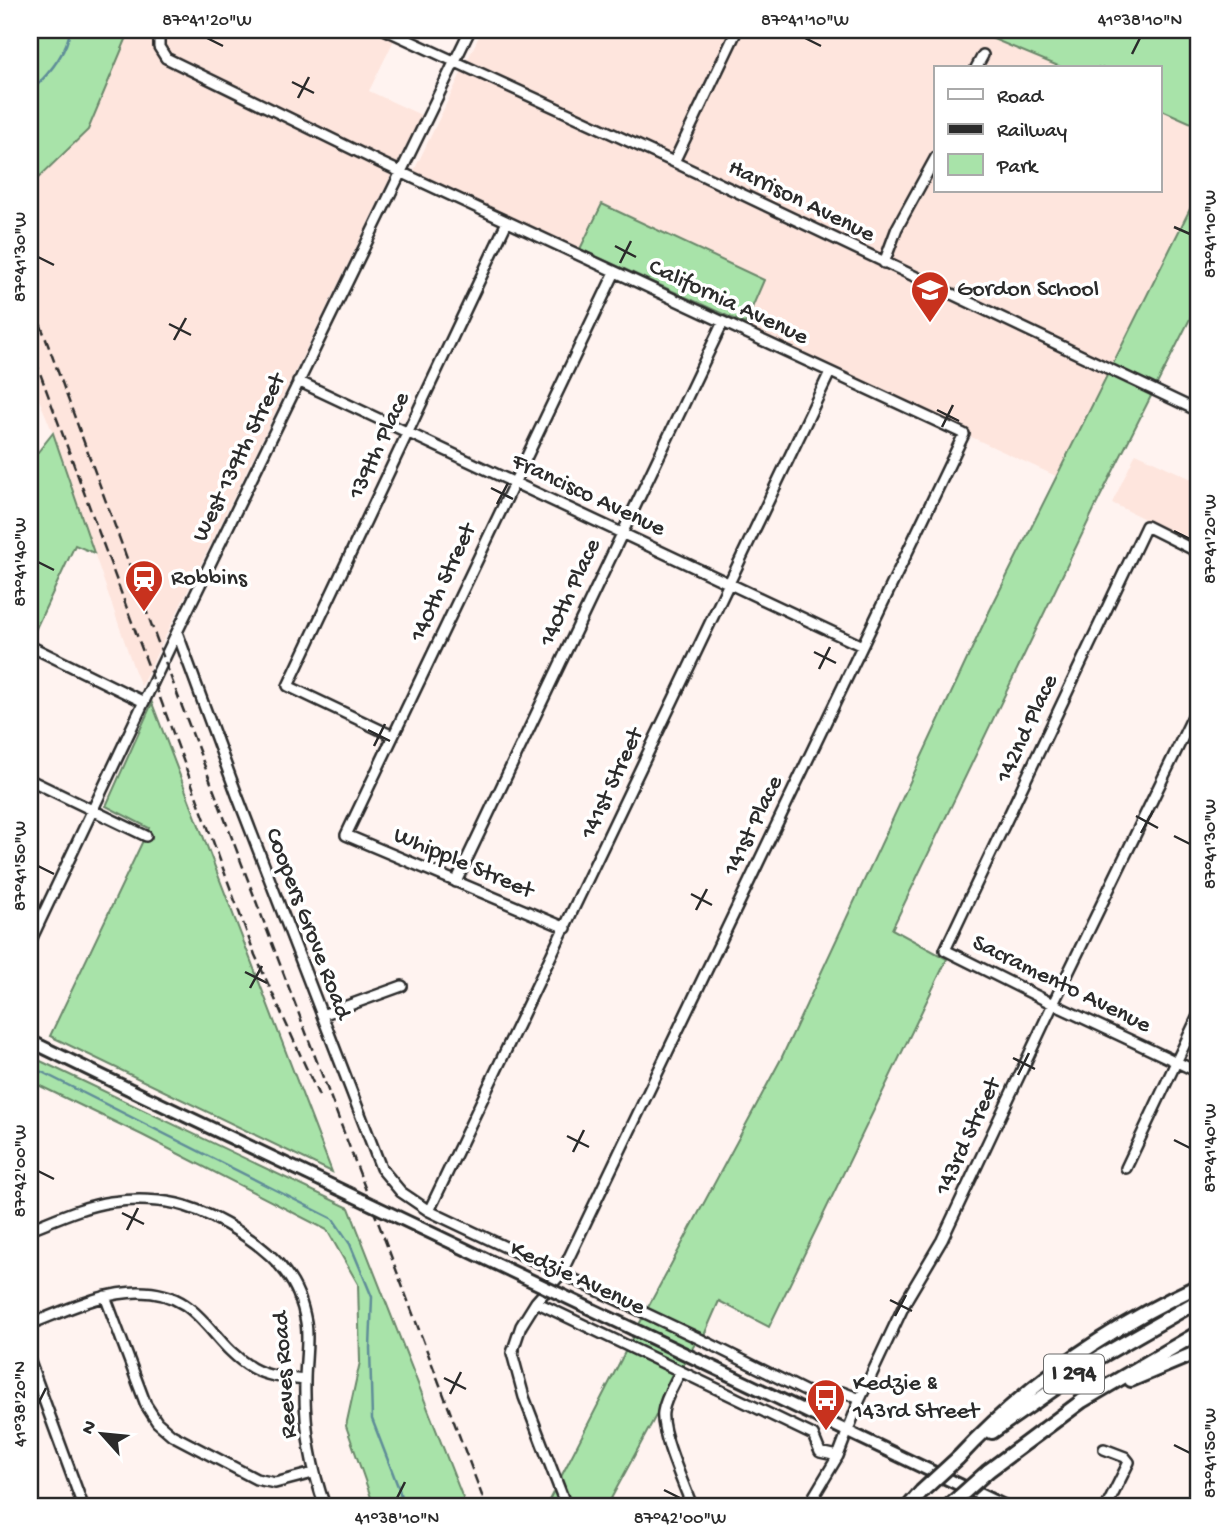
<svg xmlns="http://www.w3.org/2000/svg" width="1228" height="1536" font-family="'Gochi Hand',sans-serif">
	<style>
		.built { fill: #fee5dd }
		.green { fill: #a8e3a9; stroke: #6a876a; stroke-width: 2 }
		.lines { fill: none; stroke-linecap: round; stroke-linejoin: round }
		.stream { stroke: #5f8d98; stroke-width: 2.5 }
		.minor-casing { stroke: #2b2b2b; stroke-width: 14 }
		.major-casing { stroke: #2b2b2b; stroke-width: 16 }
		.highway-casing { stroke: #2b2b2b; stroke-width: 18 }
		.minor { stroke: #fff; stroke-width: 9 }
		.major { stroke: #fff; stroke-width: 10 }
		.highway { stroke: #fff; stroke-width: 12 }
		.rail { stroke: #2b2b2b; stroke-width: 2.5; stroke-dasharray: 10 5; stroke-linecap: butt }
		.major-bridge-casing { stroke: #2b2b2b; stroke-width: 16; stroke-linecap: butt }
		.highway-bridge-casing { stroke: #2b2b2b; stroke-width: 18; stroke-linecap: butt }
		.major-bridge { stroke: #fff; stroke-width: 10 }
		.highway-bridge { stroke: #fff; stroke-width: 12 }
		.ticks { fill: none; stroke: #2b2b2b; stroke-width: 2.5 }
		.labels { text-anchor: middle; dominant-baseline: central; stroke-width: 7; stroke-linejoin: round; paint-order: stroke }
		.shield { fill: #fff; stroke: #6b6b6b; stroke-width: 2 }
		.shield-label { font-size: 23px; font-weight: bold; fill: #2b2b2b }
		.street-label { font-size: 24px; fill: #2b2b2b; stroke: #fff }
		.poi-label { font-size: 24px; fill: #2b2b2b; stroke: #fff; text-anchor: start }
		.neatline { fill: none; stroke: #2b2b2b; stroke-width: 2.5 }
		.ticks-label { font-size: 18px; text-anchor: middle; fill: #2b2b2b }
	</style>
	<rect width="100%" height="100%" fill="#fff3f0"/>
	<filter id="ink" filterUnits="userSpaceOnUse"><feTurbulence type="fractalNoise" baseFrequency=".0143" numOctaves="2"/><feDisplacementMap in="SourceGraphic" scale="14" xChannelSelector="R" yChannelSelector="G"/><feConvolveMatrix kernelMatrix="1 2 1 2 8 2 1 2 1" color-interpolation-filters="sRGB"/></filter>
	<g filter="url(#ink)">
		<path class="built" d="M130,30H399L369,91L421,115L141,686L134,669L53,433L30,378V186L88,130Z
			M482,30H965L991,38L1063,68H936V191H1160V109L1198,126V193L1058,477L742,331L764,280L602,204L578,254L411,177Z
			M1136,453L1198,482V545L1112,503Z"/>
		<path class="green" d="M30,30H130L88,130L30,186Z
			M965,30H1198V126L1160,109V68H1063L991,38Z
			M1198,193V303L1100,497L892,929L947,959L769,1327L719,1301L702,1340L698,1338L607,1506H546L645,1313L781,1059L989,612Z
			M602,204L764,280L745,324L580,249Z
			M53,433L94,553L75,545L30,641V462Z
			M152,703L332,1172L50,1036L149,828L106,806Z
			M30,1056L349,1208L466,1506H374L346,1426L360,1362L358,1284L327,1230L142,1135L30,1081Z"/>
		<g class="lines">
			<path class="stream" d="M30,92C47,76 67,54 70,30
				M30,1066L333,1219L350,1244L372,1297L370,1348L372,1419L399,1489L403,1506"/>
			<defs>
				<path id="minor" d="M159,30V47L166,58L379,162L964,434L561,1274L536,1302L521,1326L512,1353L524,1397L566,1506
					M386,30L674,162L1198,411
					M976,68L983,55
					M674,162L737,30
					M884,263L897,228L936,157
					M298,381L862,646
					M1198,552L1146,526L945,950L1053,1004L1198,1072
					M177,632L237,795L381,1168L401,1192L429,1211L698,1338L819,1398H829L842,1392L860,1399
					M30,646L144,702
					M393,736L288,686L507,222
					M30,780L146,836
					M456,882L723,322
					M566,928L346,835L615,272
					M30,942L177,632L470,30
					M322,1015L402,986
					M1126,1168L1198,1016
					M429,1211L830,372
					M30,1229C56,1219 83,1206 111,1202C133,1199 163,1199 185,1206C218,1216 266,1245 286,1273C297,1287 303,1305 306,1322C309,1341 305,1362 305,1381C304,1425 310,1465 325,1506
					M105,1296L146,1405L157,1422L172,1435L256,1479L275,1483L313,1473
					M536,1302L813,1435L820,1452L838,1456
					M30,1324C65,1311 101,1292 139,1292C202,1292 208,1342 252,1368C268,1377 287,1378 305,1380
					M30,1362L83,1506
					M680,1372C674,1385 665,1398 663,1412C660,1432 684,1485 692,1506
					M1104,1449L1125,1457L1129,1462L1107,1506
					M808,1506L838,1456L860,1399L907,1299L942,1240L1053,1004L1198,706"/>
				<path id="major" d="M30,1041L131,1090
					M633,1329L1004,1506"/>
				<path id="highway" d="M1131,1380L1198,1352
					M992,1432L1100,1357L1198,1301
					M958,1458C1026,1385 1108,1328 1198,1286
					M988,1471L1082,1401L1198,1333
					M909,1506L921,1492"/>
			</defs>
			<use href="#minor" class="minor-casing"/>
			<use href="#major" class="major-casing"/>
			<use href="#highway" class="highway-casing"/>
			<use href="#minor" class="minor"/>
			<use href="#major" class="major"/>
			<use href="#highway" class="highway"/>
			<path class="rail" d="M30,296L170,675L486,1506
				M30,346L255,955L319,1096"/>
			<defs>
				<path id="major-bridge" d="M131,1090L633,1329"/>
				<path id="highway-bridge" d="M921,1492L958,1458
					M949,1506L988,1471"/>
			</defs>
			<use href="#major-bridge" class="major-bridge-casing"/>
			<use href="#highway-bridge" class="highway-bridge-casing"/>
			<use href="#major-bridge" class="major-bridge"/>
			<use href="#highway-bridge" class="highway-bridge"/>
		</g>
	</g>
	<path class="ticks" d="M207,38L223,46M805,38L821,46M1132,54L1140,38M292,82L314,93M298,98L309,77M1174,227L1190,234M615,246L636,257M38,257L54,265M620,263L631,241M169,324L191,335M174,340L186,318M937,410L959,421M942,427L953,405M491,488L513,499M497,504L508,483M1174,531L1190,539M38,562L54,570M814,652L836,663M819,669L830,647M368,730L390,741M374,746L385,724M1136,816L1158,828M1141,833L1153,811M1174,836L1190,844M38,866L54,874M691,894L712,905M696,910L707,889M245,972L267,983M250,988L262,966M1013,1058L1035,1069M1018,1075L1029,1053M567,1136L589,1147M1174,1140L1190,1148M573,1152L584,1130M38,1171L54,1179M122,1213L144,1224M127,1230L138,1208M890,1300L912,1311M895,1316L906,1295M444,1378L466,1389M450,1394L461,1372M38,1404L46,1388M1174,1445L1190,1453M664,1490L680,1498M397,1498L405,1482"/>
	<defs>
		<symbol id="school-pin" viewBox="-11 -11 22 30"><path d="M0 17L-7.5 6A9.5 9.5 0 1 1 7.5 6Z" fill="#c8321e" stroke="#fff"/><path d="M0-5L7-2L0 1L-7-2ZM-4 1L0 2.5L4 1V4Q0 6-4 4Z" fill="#fff"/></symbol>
		<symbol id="station-pin" viewBox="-11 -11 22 30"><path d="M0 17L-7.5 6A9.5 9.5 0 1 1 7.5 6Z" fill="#c8321e" stroke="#fff"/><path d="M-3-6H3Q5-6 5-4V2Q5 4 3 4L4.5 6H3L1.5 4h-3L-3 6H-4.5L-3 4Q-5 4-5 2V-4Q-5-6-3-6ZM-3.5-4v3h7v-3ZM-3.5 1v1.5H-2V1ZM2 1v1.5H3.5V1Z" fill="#fff"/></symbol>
		<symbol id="bus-pin" viewBox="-11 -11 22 30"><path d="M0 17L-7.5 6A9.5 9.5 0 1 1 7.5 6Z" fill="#c8321e" stroke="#fff"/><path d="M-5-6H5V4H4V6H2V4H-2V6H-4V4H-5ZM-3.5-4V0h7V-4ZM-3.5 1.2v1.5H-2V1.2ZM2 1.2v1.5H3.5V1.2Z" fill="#fff"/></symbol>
	</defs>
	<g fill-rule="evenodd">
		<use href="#school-pin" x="908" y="268" width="44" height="60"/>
		<use href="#station-pin" x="122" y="557" width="44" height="60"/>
		<use href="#bus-pin" x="804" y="1376" width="44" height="60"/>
	</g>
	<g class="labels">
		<rect class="shield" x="1044" y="1354.5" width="60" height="39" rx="5"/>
		<g class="shield-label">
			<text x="1074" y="1374">I 294</text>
		</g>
		<g class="street-label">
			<text transform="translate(801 202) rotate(26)">Harrison Avenue</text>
			<text transform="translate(728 303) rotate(25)">California Avenue</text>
			<text transform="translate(380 446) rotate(-65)">139th Place</text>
			<text transform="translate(240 458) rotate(-64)">West 139th Street</text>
			<text transform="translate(588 496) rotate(25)">Francisco Avenue</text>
			<text transform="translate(444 583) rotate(-65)">140th Street</text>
			<text transform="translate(571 593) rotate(-65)">140th Place</text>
			<text transform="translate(1028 729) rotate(-65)">142nd Place</text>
			<text transform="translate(613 784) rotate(-65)">141st Street</text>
			<text transform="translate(754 826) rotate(-64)">141st Place</text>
			<text transform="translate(463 864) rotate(23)">Whipple Street</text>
			<text transform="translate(307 924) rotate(69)">Coopers Grove Road</text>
			<text transform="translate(1061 985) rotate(26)">Sacramento Avenue</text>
			<text transform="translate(969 1137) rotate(-65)">143rd Street</text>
			<text transform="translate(577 1279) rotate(25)">Kedzie Avenue</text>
			<text transform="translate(286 1375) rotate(-94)">Reeves Road</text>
		</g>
		<g class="poi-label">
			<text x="957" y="290">Gordon School</text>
			<text x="171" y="579">Robbins</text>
			<text x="853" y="1384">Kedzie &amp;<tspan x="853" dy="28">143rd Street</tspan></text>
		</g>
	</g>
	<rect width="1228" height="1536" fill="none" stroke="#fff" stroke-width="77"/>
	<rect x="934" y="66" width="228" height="126" fill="#ffffff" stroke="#aaaaaa" stroke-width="2"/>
	<rect x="948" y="89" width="35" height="10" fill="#ffffff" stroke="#aaaaaa" stroke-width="2"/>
	<text x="997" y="102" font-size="21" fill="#2b2b2b">Road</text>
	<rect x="948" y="124" width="35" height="10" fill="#2b2b2b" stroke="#aaaaaa" stroke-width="2"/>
	<text x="997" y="136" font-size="21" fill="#2b2b2b">Railway</text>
	<rect x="948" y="154" width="35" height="21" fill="#a8e3a9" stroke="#aaaaaa" stroke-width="2"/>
	<text x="997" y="172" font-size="21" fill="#2b2b2b">Park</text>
	<g transform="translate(102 1434) rotate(297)" stroke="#ffffff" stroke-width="5" paint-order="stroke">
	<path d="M0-5L12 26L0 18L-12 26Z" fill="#2b2b2b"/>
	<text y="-10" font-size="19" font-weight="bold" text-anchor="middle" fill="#2b2b2b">N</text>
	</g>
	<rect x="38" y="38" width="1152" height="1460" class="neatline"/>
	<g class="ticks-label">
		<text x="207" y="25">87°41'20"W</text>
		<text x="805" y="25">87°41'10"W</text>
		<text x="1140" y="25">41°38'10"N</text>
		<text transform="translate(1209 234) rotate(-90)" y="6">87°41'10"W</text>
		<text transform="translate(19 257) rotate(-90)" y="6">87°41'30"W</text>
		<text transform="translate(1209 539) rotate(-90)" y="6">87°41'20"W</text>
		<text transform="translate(19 562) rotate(-90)" y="6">87°41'40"W</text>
		<text transform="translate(1209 844) rotate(-90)" y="6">87°41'30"W</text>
		<text transform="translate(19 866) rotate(-90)" y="6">87°41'50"W</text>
		<text transform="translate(1209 1148) rotate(-90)" y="6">87°41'40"W</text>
		<text transform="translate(19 1171) rotate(-90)" y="6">87°42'00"W</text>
		<text transform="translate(19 1404) rotate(-90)" y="6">41°38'20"N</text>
		<text transform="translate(1209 1453) rotate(-90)" y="6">87°41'50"W</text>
		<text x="397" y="1523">41°38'10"N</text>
		<text x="680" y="1523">87°42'00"W</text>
	</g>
</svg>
